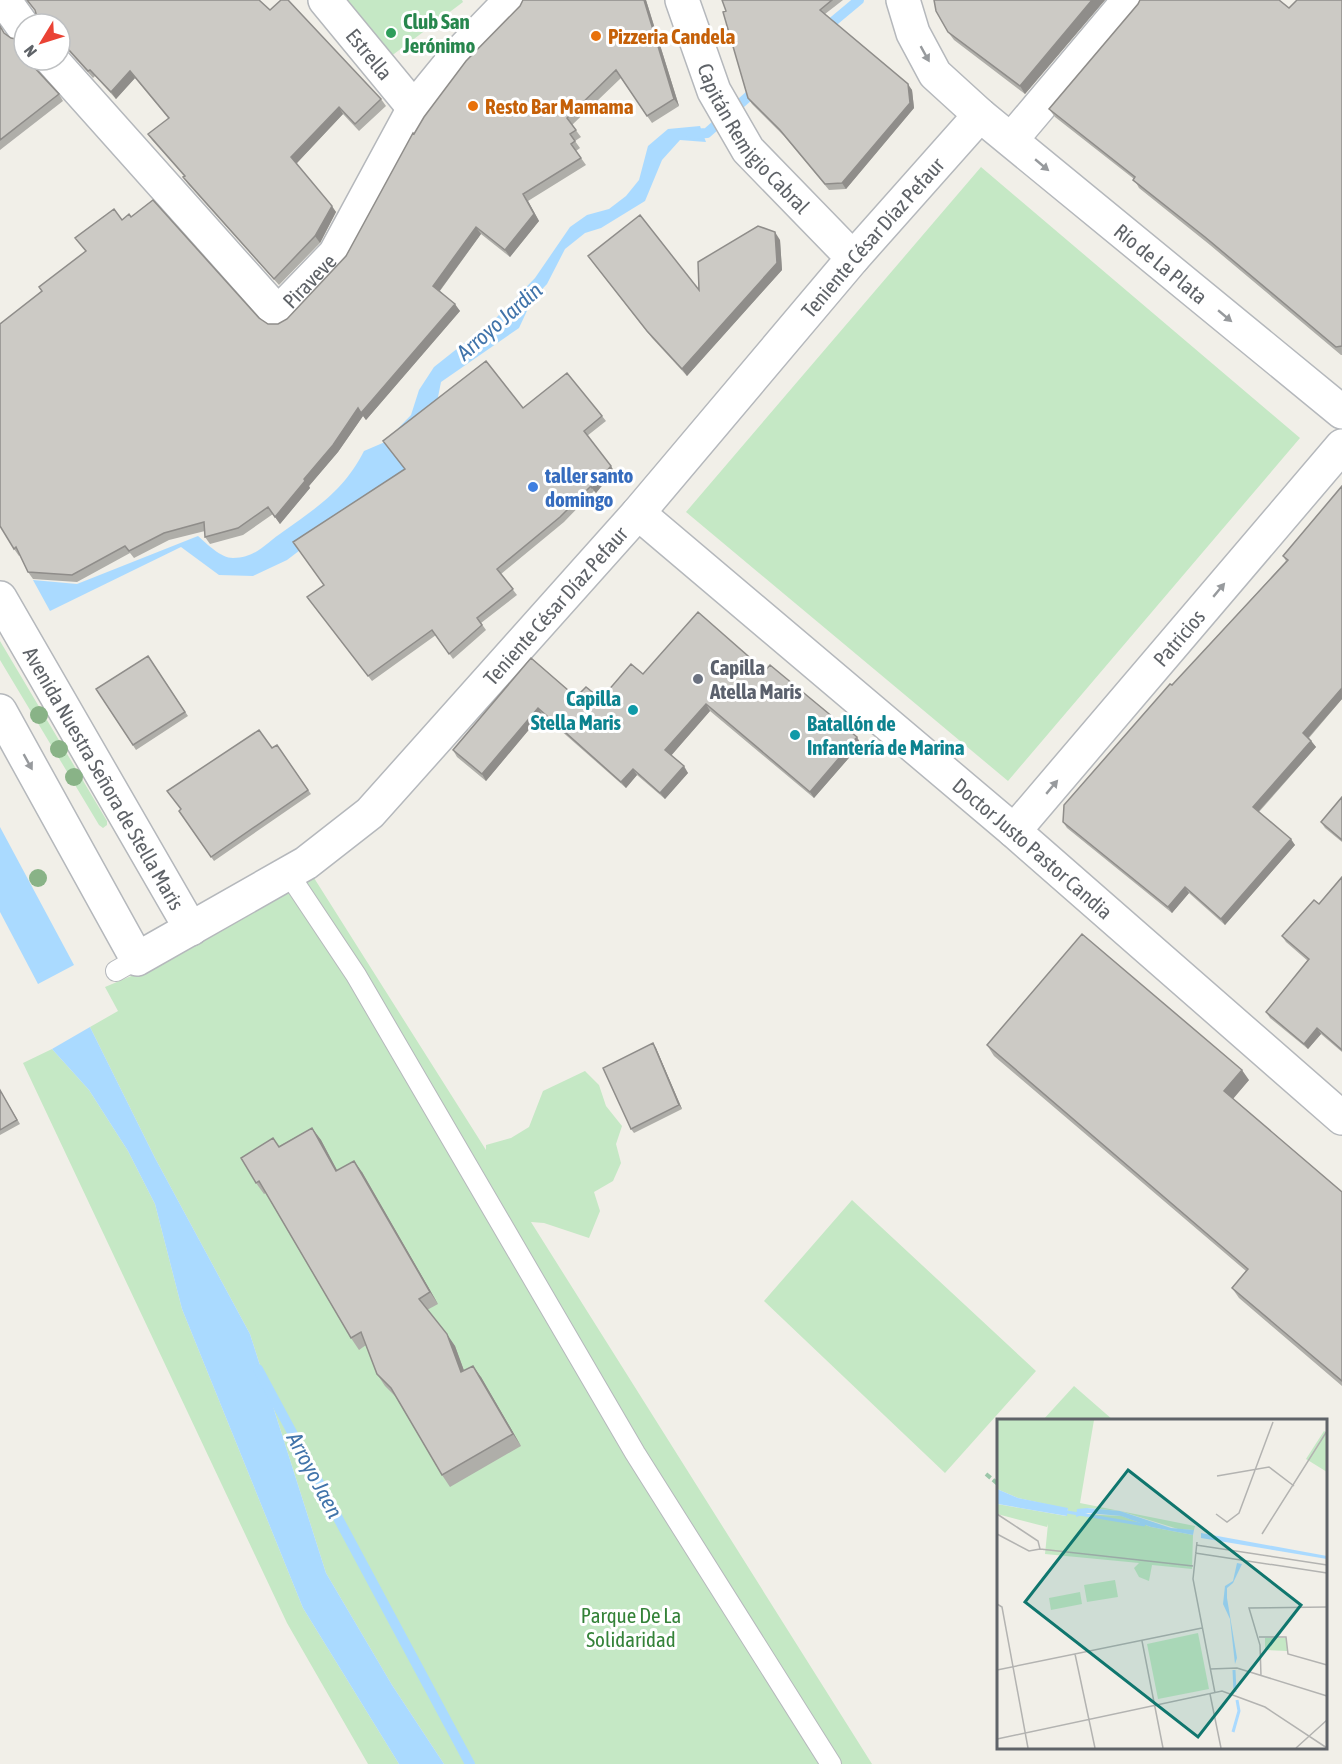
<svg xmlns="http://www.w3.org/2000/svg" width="1342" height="1764" font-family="'Asap Condensed',sans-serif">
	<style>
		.green { fill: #c5e8c5 }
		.water { fill: #aadaff }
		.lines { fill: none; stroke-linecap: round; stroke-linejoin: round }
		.stream { stroke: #aadaff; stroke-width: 10 }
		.service-casing { stroke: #b5b8bc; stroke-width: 22 }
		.minor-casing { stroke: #b5b8bc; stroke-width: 36 }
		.tertiary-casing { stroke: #b5b8bc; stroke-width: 36 }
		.path { stroke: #9cc7a9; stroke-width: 4; stroke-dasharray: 6 3; stroke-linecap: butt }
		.service { stroke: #fff; stroke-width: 20 }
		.minor { stroke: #fff; stroke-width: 33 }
		.tertiary { stroke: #fff; stroke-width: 33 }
		.tree { fill: #89b387 }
		.wall { fill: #afaea9 }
		.shaded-wall { fill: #8f8d8a }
		.building { fill: #cccac5; stroke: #8f8d8a; stroke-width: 1.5 }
		.oneway { fill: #979a9d }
		.leisure-dot { fill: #2e9e5b; stroke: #fff; stroke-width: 2 }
		.food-dot { fill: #e8710a; stroke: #fff; stroke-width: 2 }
		.shop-dot { fill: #3f7fe0; stroke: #fff; stroke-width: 2 }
		.worship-dot { fill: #6b7280; stroke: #fff; stroke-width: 2 }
		.culture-dot { fill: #0f9aa8; stroke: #fff; stroke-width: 2 }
		.labels { text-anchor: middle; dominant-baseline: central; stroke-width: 6; stroke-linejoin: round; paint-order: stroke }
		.leisure-label { font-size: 21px; font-weight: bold; fill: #27864d; stroke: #fff; text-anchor: start }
		.food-label { font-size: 21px; font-weight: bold; fill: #c56008; stroke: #fff; text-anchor: start }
		.street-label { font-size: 21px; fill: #5f6368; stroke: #fff }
		.shop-label { font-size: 21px; font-weight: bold; fill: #366cbe; stroke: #fff; text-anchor: start }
		.worship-label { font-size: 21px; font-weight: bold; fill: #5b616d; stroke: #fff; text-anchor: start }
		.culture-label { font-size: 21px; font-weight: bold; fill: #0d838f; stroke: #fff; text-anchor: end }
		.park-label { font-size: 21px; fill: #348238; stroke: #fff }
		.water-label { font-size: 22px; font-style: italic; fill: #4174aa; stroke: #fff }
		.inset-river { fill: none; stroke: #aadaff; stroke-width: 3 }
		.inset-road { fill: none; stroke: #b3b3b1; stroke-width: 1.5 }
		.view { fill: #0f766e; fill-opacity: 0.15; stroke: #0f766e; stroke-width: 3 }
		.inset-edge { fill: none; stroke: #5f6368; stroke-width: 3 }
	</style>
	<rect width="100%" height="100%" fill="#f1efe8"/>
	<path class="green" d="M335,0H462L463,2L382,63Z
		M981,167L1300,438L1008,781L686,512Z
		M0,641L107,821V825L103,828L99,825L0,660Z
		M309,870L486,1150V1145L511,1138L529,1127L543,1091L585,1071L599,1085L606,1106L622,1126L616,1144L621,1163L613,1181L594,1192L600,1211L589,1238L544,1223L531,1222L872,1764H444L392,1685L326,1573L250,1334L155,1158L90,1027L118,1011L105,987L155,966Z
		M52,1049L89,1090L128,1151L155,1204L182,1309L303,1608L399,1764H368L287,1623L23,1063Z
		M852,1200L1036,1371L945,1473L764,1301Z
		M1074,1386L1113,1420H1043Z"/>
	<path class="water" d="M700,126L706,142L680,140L662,160L645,201L601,228L585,233L565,249L547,284L532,300L519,328L441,382L435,412L408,468L287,560L253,576L219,575L181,547L50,611L33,580L77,584L198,536C207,544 221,558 233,558C256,558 266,543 284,531C319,506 344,490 364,451L385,442L411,415L419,390L434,367L497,317L535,278L570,227L587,215L609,209L626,196L639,180L648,146L668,129Z
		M0,827L74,965L38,984L0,912Z
		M90,1027L155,1158L250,1334L326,1573L392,1685L444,1764H399L303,1608L182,1309L155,1204L128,1151L89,1090L52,1049Z"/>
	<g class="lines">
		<path class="stream" d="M823,30L859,0
			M691,134L707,133L758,88
			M258,1369L470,1764"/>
		<defs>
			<path id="service" d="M288,873L356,975L635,1453L831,1764
				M116,971L137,959"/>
			<g id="minor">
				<path d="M4,0L24,28"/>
				<path id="s1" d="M325,0L414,108"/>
				<path id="s2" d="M682,0L714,91L748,150L853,258"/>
				<path id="s3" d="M52,60L278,313L335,254L414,108L454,59L511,0"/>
				<path d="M1011,140L1129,0"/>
				<path id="s4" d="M638,513L1014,831L1342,1118"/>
				<path id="s5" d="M1014,831L1342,446"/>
			</g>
			<g id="tertiary">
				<path id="s6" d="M903,0L913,33L935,74L980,115L1342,412"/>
				<path id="s7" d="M0,598L191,929"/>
				<path id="s8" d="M0,711L137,959L306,863L370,813L638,513L853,258L980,115"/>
			</g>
		</defs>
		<use href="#service" class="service-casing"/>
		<use href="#minor" class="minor-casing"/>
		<use href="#tertiary" class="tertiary-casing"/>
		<path class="path" d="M986,1474L998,1484"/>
		<use href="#service" class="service"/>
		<use href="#minor" class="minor"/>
		<use href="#tertiary" class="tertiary"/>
	</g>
	<g class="tree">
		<circle cx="39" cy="715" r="9"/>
		<circle cx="59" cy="749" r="9"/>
		<circle cx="74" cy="777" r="9"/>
		<circle cx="38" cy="878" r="9"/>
	</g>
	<path class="wall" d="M646,0L679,106L652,123L621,78L572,125L581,137L575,141L580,148L576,151L586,165L528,201L539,221L510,257L481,234L440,291L460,311L366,420L363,416L338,452L309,486L310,488L280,524L273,514L243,535L210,544L205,537V531L169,540L134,558L130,553L77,582L33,579L28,572L20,555L19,556L14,549L42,291L122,220L131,217L259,318L268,324H278L287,319L346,256L414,134Z
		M722,0H843L825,14L912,90L914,108L846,189L829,190L784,136L752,104L748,98L726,11Z
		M934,0H1105L1025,94L954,40L948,32Z
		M1342,0V355H1341L1210,245L1139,188L1134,179L1055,117L1049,109L1138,4L1289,8Z
		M270,10L381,99L386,106L359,131L343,114L296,164L336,212L320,243L279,285L188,184L183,177L184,176L152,140L148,134L169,119L135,78L116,99L95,76L93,78L66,48L60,44V24Z
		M0,26L4,33L34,64L36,69L59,94L63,101L0,150Z
		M780,240L782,270L687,376L652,338L588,256L699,290Z
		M523,408L602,416L606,421L587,436L614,471L596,493L594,491L564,522L501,574L517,595L481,623L486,630L453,659L436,635L372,681L307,597L324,585Z
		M1342,486V699L1309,738L1316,747L1259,812L1295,845L1225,925L1189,893L1172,913L1067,828L1063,822L1172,685L1286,561L1283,556Z
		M148,656L188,716L136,750L96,689Z
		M531,658L576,697L601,699L643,674L765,671L861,744L814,798L710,711L671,755L688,773L665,799L637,775L626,788L542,714L486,781L457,757L453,750Z
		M277,745L311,794L214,861L179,811Z
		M1342,797V842L1325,828L1321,822Z
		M1342,877V1052L1321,1034L1308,1049L1270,1018L1266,1012L1308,961L1286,942L1282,936L1319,904Z
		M653,1043L656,1048L682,1109L634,1133L631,1129Z
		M987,1045L1249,1080L1233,1099L1342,1192V1386L1239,1298L1232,1288L1246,1271L994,1056Z
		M0,1090L20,1124L0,1135Z
		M312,1128L321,1140L337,1171L362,1172L438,1304L427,1310L455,1346L464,1371L481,1377L521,1446L450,1487L442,1475L396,1397L385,1386L377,1374L366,1345L359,1350L351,1338L266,1193L264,1194L256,1183L279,1146Z"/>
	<path class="shaded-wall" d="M644,0H646L679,106L674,99Z
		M1092,0H1105L1025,94L1020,86Z
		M130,71L135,78L116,99L111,92Z
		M908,84L912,90L914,108L846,189L842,183Z
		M339,107L343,114L296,164L291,157Z
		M523,194L528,201L539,221L510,257L505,250Z
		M332,206L336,212L320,243L315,236Z
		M476,227L481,234L438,293L433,286Z
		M775,232L780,240L782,270L687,376L682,369Z
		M455,304L460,311L366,420L361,413Z
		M358,408L363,416L338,452L309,486L310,488L280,524L275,517Z
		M611,466L614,471L596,493L592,488Z
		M1342,688V699L1307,739L1303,733Z
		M706,704L710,711L670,757L665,750Z
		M538,708L542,714L486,781L482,774Z
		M857,737L861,744L814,798L810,792Z
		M1311,741L1316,747L1257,813L1253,807Z
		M684,766L688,773L665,799L660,793Z
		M633,769L637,775L626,788L621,782Z
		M1291,839L1295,845L1225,925L1221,919Z
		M1185,887L1189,893L1172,913L1168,907Z
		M1317,1028L1321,1034L1308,1049L1304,1044Z
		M653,1043L656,1048L682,1109L679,1105Z
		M1242,1070L1249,1080L1231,1101L1224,1091Z
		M312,1128L321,1140L344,1183L336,1171Z
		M354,1161L362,1172L438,1304L430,1292Z
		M447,1334L455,1346L469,1384L461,1372Z
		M473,1366L481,1377L521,1446L513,1434Z"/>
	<path class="building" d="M27,0H259L270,10L281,0H288L381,99L355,124L339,107L291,157L332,206L315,236L274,279L183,177L185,176L148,134L169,118L130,71L111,92L90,70L88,71L60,40V24H37L38,20L35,10Z
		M523,0H644L674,99L647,116L616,70L567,118L576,130L570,134L575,141L571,144L581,158L523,194L534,214L505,250L476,227L433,286L455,304L361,413L358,408L333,445L304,479L305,481L275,517L268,507L238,528L205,537L204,522L164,533L129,551L125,546L72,575L28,572L16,547L14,549L0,526V324L42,291L39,287L86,251L75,238L114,209L122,220L129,214L131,217L153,200L259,318L268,324H278L287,319L346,256L413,133L414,134L424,117L466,61L520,6Z
		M722,0H832L820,10L908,84L910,103L842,183L825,184L780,130L748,98L723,12L726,11Z
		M934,0H1092L1020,86L948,32L936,11Z
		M1140,0H1279L1289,8L1297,0H1342V346L1336,347L1205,237L1133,180L1135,177L1049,109L1138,4Z
		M0,26L4,33L11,38L21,40L24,39V60H30L33,66L59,94L0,140Z
		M640,215L699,290L698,262L758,226L775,232L777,263L682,369L647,331L588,256Z
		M486,361L523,408L567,373L602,416L584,431L611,466L592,488L591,486L560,517L497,569L513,589L477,618L482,625L449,654L432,630L368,676L307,597L324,585L293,542L405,469L383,441Z
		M1342,486V688L1303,733L1311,741L1253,807L1291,839L1221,919L1185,887L1168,907L1063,822L1064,805L1170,684L1172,685L1288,560L1283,556Z
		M698,612L765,671L770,665L857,737L810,792L706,704L665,750L684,766L660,793L633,769L621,782L538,708L482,774L453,750L531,658L576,697L586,687L601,699L631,664L643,674Z
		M148,656L185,712L133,745L96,689Z
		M259,730L272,748L277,745L308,790L211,857L179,811L181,809L167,791Z
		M1342,797V840L1321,822Z
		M1342,877V1050L1317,1028L1304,1044L1266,1012L1309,959L1282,936L1314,900L1319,904Z
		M1082,934L1242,1070L1224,1091L1342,1192V1381L1232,1288L1248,1269L987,1045Z
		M653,1043L679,1105L631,1129L603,1068Z
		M0,1090L17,1120L0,1130Z
		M312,1128L336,1171L354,1161L430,1292L419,1299L447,1334L461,1372L473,1366L513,1434L442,1475L391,1388L377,1374L361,1332L351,1338L259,1181L256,1183L241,1158L273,1138L279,1147Z"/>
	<defs><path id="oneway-solid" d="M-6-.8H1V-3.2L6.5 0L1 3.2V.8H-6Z" transform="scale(1.5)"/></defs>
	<g class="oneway">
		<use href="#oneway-solid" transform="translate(925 54) rotate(61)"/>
		<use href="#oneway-solid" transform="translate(1042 165) rotate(40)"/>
		<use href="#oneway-solid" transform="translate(1225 316) rotate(40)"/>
		<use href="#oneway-solid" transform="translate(1219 590) rotate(-50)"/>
		<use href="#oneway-solid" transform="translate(28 762) rotate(61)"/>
		<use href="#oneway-solid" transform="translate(1052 787) rotate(-50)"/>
	</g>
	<circle class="leisure-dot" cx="391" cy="33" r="6"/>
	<g class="food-dot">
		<circle cx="596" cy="36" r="6"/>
		<circle cx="473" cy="106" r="6"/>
	</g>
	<circle class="shop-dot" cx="533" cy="487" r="6"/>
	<circle class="worship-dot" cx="698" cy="679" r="6"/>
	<g class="culture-dot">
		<circle cx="633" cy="710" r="6"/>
		<circle cx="795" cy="735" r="6"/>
	</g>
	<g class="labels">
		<g class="leisure-label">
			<text x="403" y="21">Club San<tspan x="403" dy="24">Jerónimo</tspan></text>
		</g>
		<g class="food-label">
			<text x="608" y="36">Pizzeria Candela</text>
			<text x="485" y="106">Resto Bar Mamama</text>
		</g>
		<g class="street-label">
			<text stroke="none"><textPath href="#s1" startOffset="70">Estrella</textPath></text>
			<text stroke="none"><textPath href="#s2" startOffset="158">Capitán Remigio Cabral</textPath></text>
			<text stroke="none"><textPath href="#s8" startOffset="1323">Teniente César Díaz Pefaur</textPath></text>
			<text stroke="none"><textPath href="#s6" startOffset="376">Río de La Plata</textPath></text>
			<text stroke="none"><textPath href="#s3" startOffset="384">Piraveve</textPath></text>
			<text stroke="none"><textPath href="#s8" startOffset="837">Teniente César Díaz Pefaur</textPath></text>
			<text stroke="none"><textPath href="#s5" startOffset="254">Patricios</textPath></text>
			<text stroke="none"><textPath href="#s7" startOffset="208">Avenida Nuestra Señora de Stella Maris</textPath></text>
			<text stroke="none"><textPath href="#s4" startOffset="518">Doctor Justo Pastor Candia</textPath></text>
		</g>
		<g class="shop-label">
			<text x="545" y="475">taller santo<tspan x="545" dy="24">domingo</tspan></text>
		</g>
		<g class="worship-label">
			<text x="710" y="667">Capilla<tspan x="710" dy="24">Atella Maris</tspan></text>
		</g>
		<g class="culture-label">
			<text x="621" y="698">Capilla<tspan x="621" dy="24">Stella Maris</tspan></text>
			<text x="807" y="723" text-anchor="start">Batallón de<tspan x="807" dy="24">Infantería de Marina</tspan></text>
		</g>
		<g class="park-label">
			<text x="631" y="1615">Parque De La<tspan x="631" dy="24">Solidaridad</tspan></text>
		</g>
		<g class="water-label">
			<text transform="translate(499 321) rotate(-41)">Arroyo Jardin</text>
			<text transform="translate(315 1475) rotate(62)">Arroyo Jaen</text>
		</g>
	</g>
	<g transform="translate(997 1419)">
		<rect width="330" height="330" fill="#f1efe8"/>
		<path d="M0,1H97L83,84L198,107L197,111L181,110L123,92L90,89L83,95L125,97L154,108L196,116L195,150L155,146L152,162L142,158L137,149L142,144L48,135L51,105L50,108L0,95V85L69,97L71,90L21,79L0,70ZM327,12L330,14V53L309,40ZM118,161L121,178L90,183L87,166ZM83,173L85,185L54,191L52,179ZM201,214L212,270L161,280L150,225ZM268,219H290V232L268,231Z" fill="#c5e8c5"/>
		<path d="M0,70L21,79L71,89L70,97L1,85ZM90,89L123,92L174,109L197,111L196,116L154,108L124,97L91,94L79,98L80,90ZM204,114L330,137V140L204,119ZM240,144L245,145L236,164L230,169V179L240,239L238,245L233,200L226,185L228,167L236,162Z" fill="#aadaff"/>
		<path class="inset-river" d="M70,93L148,106M237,251L238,273M236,313L242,292L240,281"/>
		<path class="inset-road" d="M220,57L272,48L297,67M0,95L41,122L43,130M219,95L230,103L242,94L276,3M0,115L32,132L43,130L196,147M265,115L330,12M200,123L196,160L218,274M199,126L330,146M198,134L330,154M0,185L5,188L31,329M262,218H289L291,235L330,246M145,222L166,329M78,235L98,329M213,250L240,249L330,277M0,251L205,209M264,257L263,226L252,189L330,188M213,275L224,329M0,320L225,272L268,288L330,329M299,329L330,301"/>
		<path class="view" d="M131,51L304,186L201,318L28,183Z"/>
		<rect width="330" height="330" class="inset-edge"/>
	</g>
	<g transform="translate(42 42) rotate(232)"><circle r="28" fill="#ffffff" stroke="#bfc1c3" stroke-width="1.5"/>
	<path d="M0-4.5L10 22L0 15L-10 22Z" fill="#ea4335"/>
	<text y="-9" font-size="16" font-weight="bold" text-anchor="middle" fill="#5f6368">N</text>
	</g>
</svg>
